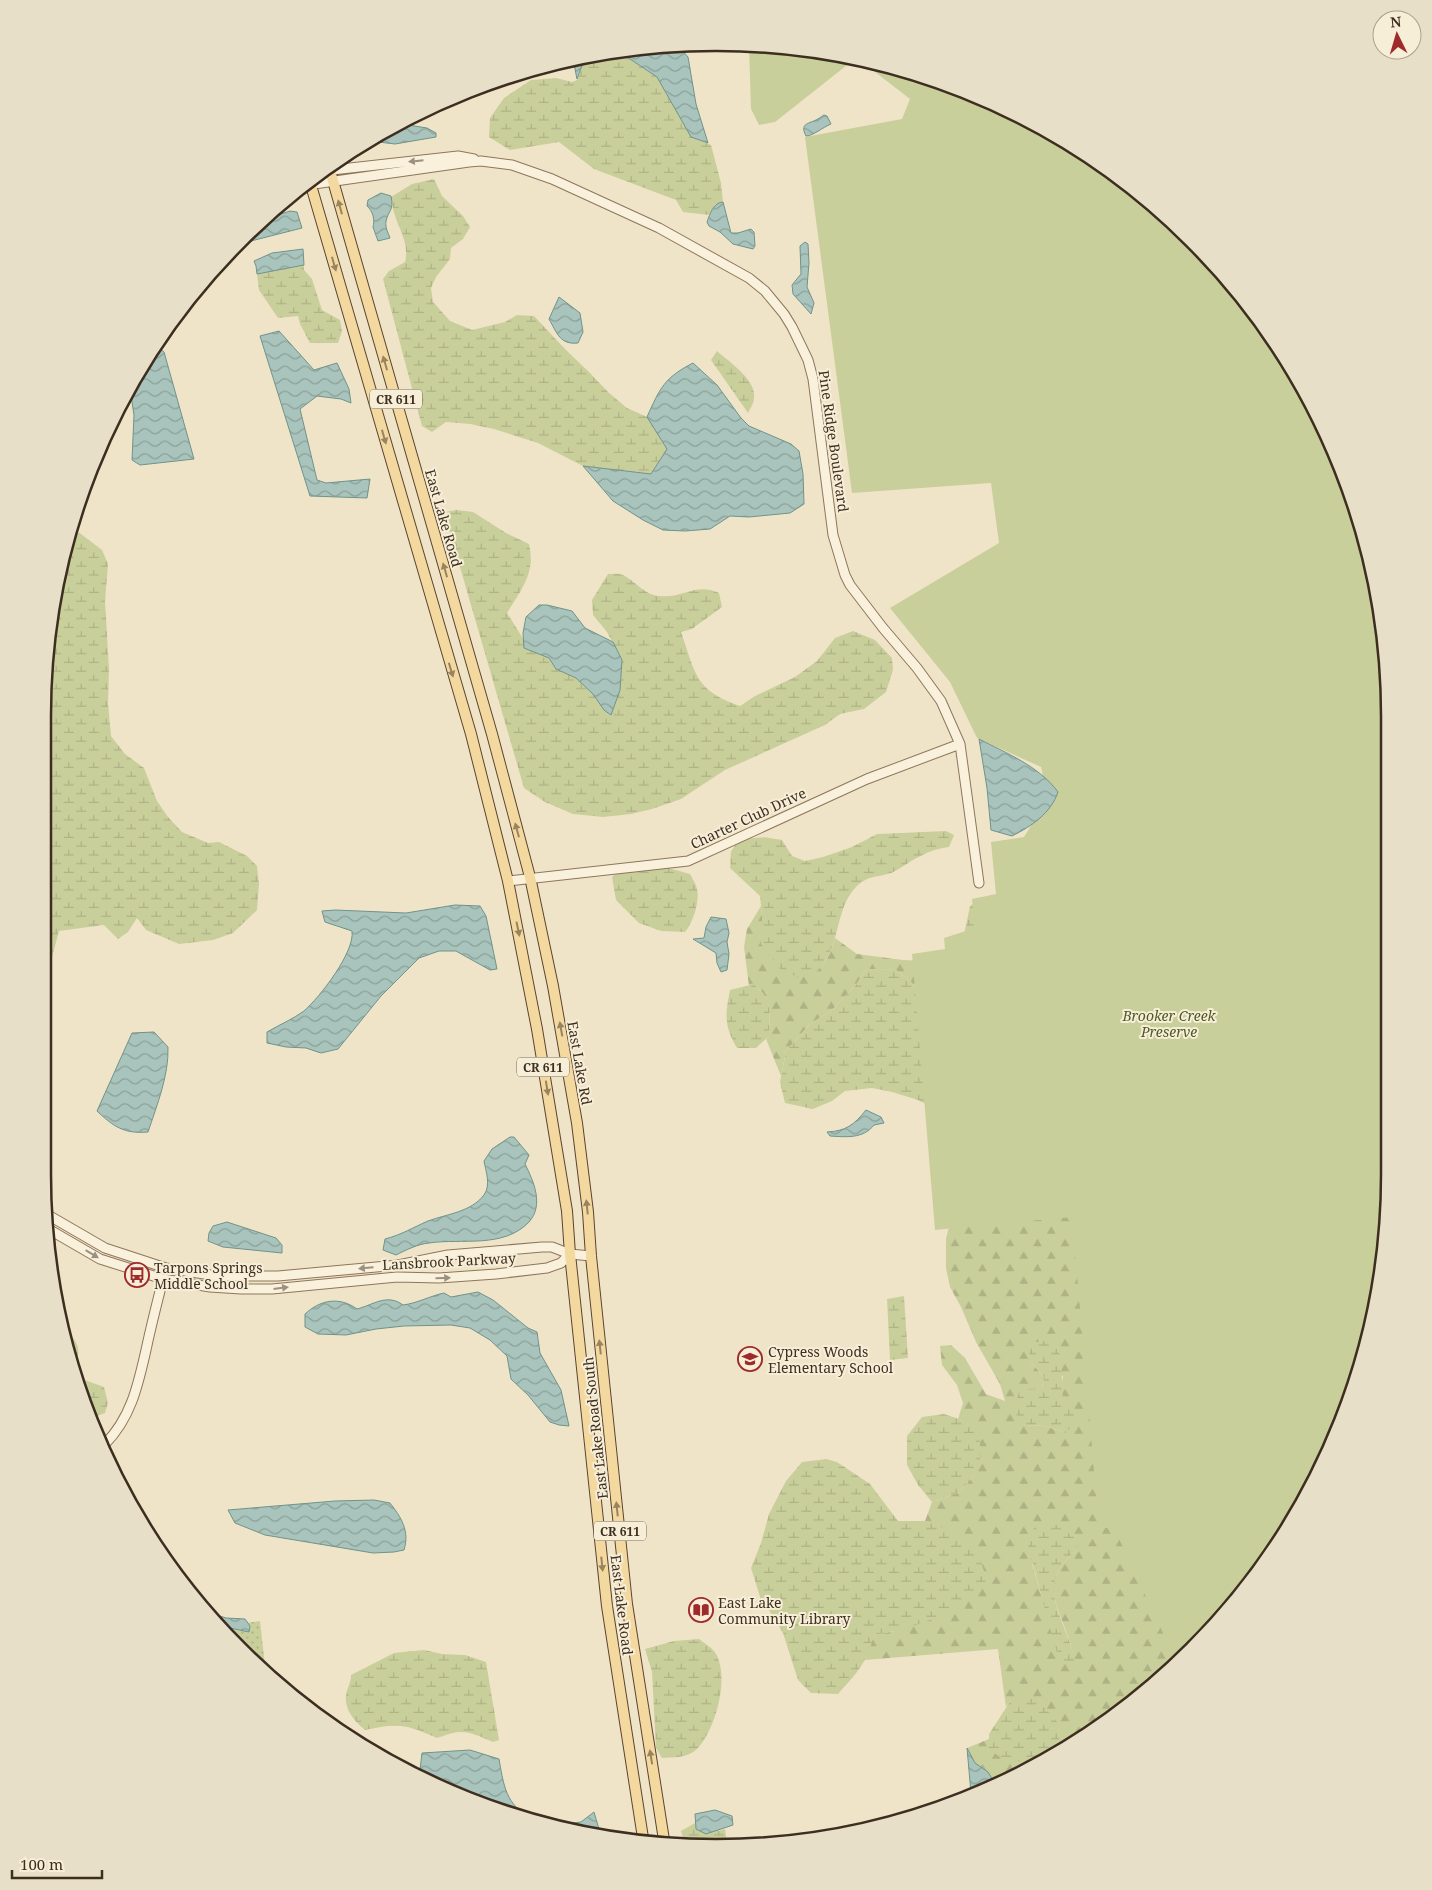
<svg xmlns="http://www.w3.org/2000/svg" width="1432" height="1890" font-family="'Noto Serif',serif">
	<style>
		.grass { fill: url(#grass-dots) }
		.forest { fill: url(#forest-firs); fill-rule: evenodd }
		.wetland { fill: url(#wetland-marsh) }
		.green { fill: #c9cf9b }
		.water { fill: url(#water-waves); stroke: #6f938a }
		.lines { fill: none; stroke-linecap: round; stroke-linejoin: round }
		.minor-casing { stroke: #8d765c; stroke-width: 11 }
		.major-casing { stroke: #5b4430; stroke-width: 12 }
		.minor { stroke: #faf1dc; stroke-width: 9 }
		.major { stroke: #f3d9a0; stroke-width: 10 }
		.oneway { fill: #9c907e }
		.oneway2 { fill: #988460 }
		.labels { text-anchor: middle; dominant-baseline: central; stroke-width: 4; stroke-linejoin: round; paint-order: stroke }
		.shield { fill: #f7eed8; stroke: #756857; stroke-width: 1 }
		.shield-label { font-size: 12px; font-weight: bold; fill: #3d2e20 }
		.street-label { font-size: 14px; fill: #3d2e20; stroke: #f7eed8 }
		.park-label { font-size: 14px; font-style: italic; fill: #4d5a26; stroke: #f7eed8 }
		.poi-label { font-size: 14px; fill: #3d2e20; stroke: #f7eed8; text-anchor: start }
		.rim { fill: none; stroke: #3d2e20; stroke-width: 2.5 }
	</style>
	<defs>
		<pattern id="grass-dots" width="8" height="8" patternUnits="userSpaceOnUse" patternTransform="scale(1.25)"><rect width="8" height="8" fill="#c9cf9b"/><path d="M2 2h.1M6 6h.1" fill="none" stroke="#aeb285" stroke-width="1.8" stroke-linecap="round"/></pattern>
		<pattern id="forest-firs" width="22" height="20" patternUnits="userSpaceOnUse" patternTransform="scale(1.25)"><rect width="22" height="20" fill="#c9cf9b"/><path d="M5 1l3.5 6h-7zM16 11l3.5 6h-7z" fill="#aeb285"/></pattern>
		<pattern id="wetland-marsh" width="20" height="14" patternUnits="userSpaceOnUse" patternTransform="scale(1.25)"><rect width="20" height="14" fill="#c9cf9b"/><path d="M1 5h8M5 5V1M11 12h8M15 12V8" fill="none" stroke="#aeb285"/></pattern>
		<pattern id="water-waves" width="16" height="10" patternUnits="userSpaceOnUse" patternTransform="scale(1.25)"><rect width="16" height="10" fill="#a9c4bc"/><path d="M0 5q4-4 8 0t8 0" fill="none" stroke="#8ba098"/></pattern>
	</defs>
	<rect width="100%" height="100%" fill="#f0e4c8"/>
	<path class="grass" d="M260,1621L266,1674L224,1629L230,1628L249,1632L250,1626L247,1623Z"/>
	<path class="forest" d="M761,906L762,917L799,978C823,969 828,962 835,938L857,954L903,960L928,961L1024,994L1192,1651L1090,1734L994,1782L988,1772L975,1763L967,1748L989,1739V1749L1046,1754L1058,1741L1060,1728L1011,1700L1006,1707L998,1649L865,1660L874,1635L895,1631L928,1521H925L932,1502L960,1492L975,1474L962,1420L958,1419L963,1403L957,1385L942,1365L940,1346L951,1345L965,1358L986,1394L1005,1401L1000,1384L976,1342L961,1307L950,1287L946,1268V1239L951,1219L932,1007L911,982L896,970L866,969L856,985L832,1010L810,1024L786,1051L781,1076L766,1039L769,1036L770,1001L755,985L749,986L744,947L747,929ZM1030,1361L1063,1376L1061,1389L1066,1433L1045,1426L1026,1425L1020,1389L1042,1388L1044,1377ZM1077,1550C1029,1588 1070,1617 1074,1662L1041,1595L1032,1563Z"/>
	<path class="wetland" d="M612,53H621L657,77L691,137L711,145L721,183L723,202L719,203L709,215L683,212L676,200L594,169L559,142L510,150L489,137L490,118L504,98L531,80L556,78L572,82L577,80L583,63L601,54Z
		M434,179L442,196L463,216L470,227L463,239L451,248L450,259L436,277L431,288L433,302L450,321L472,330L505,322L517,315L534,316L565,349L590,373L608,392L627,408L647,417L667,449L651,474L583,466L538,443L494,429L470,424L446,422L432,432L422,426L383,279L389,271L405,262C410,242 397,227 393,209C392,205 392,201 391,197L412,184Z
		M304,265V270L312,279L322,310L340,320L342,331L338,343H310L300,324L298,316L278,318L259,290L257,274Z
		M717,351C728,361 757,380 754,398C754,403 750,409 748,413L711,360Z
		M457,510L473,512L506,533L529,544C536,573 521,590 507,613L524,640V648L549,658L556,669L576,678L593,694L604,710L611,715L620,690L622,660L607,632L593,615L592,600L608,574C612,574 619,573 623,575C635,581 645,595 659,596C683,599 695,582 719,593L722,607L692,629L681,632C696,675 695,690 740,706L755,696L795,677L817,661L835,638L853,631L875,640L892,658L893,670L886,692L864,709L840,714L825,725L725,770L681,799L652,809L631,814L603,817L573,814L545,802L524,788L444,512Z
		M71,528L81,534L102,550L108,564L105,601L109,669L108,703L111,736L125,754L144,768L157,801L168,817L182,832L208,843L219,842L247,856L257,866L259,884L257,910L233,933L213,940L179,944L146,930L137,918L128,932L118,939L104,925L59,931L51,961L43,975L44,672L66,541Z
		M946,831L954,835L949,847C929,849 913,860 897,870C882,879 870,872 855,888C834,911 841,949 817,971C813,975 805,976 799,978L779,968L761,944L762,917L760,896L730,868C731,863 730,856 731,852C739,833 767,837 782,840L792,856L805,861L823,857L852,847L877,834Z
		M665,867L690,874C692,878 696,884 697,889C700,901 693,923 685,932L661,931L639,923L616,900L612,877L618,872Z
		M978,900L984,947L961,949L970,906Z
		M866,969L896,970L911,982L932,1007L943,1113L918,1100L892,1092L872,1088L845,1091L832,1101L813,1109L785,1103L780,1082L786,1051L810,1024L832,1010L856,985Z
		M754,984L770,1001L769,1036L756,1048H737C724,1026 725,1015 730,990Z
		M904,1296L908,1358L890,1360L887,1299Z
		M63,1328C80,1344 81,1347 75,1369L82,1379L104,1387L108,1403L105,1413L94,1417L66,1349Z
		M1051,1340L1061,1356L1063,1404L1077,1417L1066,1433L1045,1426L1026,1425L1013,1411L1020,1389L1042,1388L1044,1377L1030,1361L1028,1343Z
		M944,1414L962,1420L979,1434L981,1456L975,1474L960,1492L932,1502L918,1485L907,1465V1436L922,1417Z
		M826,1459L837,1462L870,1484L898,1521H928L968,1540L979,1557L987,1579L975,1598L926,1622L895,1631L874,1635C867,1663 857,1673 838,1694L811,1693L798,1680L783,1633L769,1610L761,1600L751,1568L761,1543L769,1514L786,1481L802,1462Z
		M1053,1523L1076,1538L1077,1550C1031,1586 1067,1618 1075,1662L1064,1664L1056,1650L1026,1539L1037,1524Z
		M699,1639C704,1643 713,1648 716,1654C730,1678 715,1732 696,1750C687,1758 673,1757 662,1758L656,1748L652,1672L645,1649L674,1641Z
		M424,1650L442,1654L465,1655L486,1662L499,1740L493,1742C467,1731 464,1728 437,1738C405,1724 399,1723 365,1730C355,1722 344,1710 346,1695C347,1688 351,1683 351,1675L394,1653Z
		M1021,1697L1037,1700L1053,1715L1060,1728L1059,1740L1046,1754L1029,1762L1004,1760L989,1749V1734L1011,1700Z
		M695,1823L696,1829L718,1831L725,1829L727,1844L684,1841L681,1831Z"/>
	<path class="green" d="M749,46L847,55L856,58L775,122L759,125L751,109Z
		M857,58L973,94L1090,156L1192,240L1276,342L1354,499L1384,628V1262L1354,1391L1276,1548L1192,1650L1177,1663L1114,1528H1099L1072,1217L935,1230L912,954L945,949L944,938L975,928L972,899L996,894L991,842L1024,837L1048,798L1041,767L977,738L950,682L890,608L999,543L991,483L852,493L805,137L902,119L910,99Z"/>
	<path class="water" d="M678,46L688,57L696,104L708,143L691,137L657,77L621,53H612Z
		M601,54L583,63L577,79L573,59L584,56Z
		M824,115L827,116L831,124C823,127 813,136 806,136C800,124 807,124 816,120C818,119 821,117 824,115Z
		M402,124L427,128L436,133V137L395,144L370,141Z
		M381,193L391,196C394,211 389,209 386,221C385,228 388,232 390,238L378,241L373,227C375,220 373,211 367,206L368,200Z
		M723,202L731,233H738L751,229L754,232L755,246L753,249L733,244L720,232L709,226L707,222C710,214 713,203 723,202Z
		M290,211L297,212L302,228L247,242L242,238L263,220Z
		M805,242L808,244L809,263L807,287L814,303L811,314L793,294L792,285L801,274L800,246Z
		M303,249L304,265L257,274L256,266L254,261L272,253Z
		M559,297L580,313L583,332L578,343C560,345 557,333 549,319Z
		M279,331L314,370L337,363L349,389L351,403L341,399L317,396L300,409L317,480L326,483L370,479L367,498L310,496L260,336Z
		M156,347H158L164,352L194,459L140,465L132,460L134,415L130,389Z
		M693,363L717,385L741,418L749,426L791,444L799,451L803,474L804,504L790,513L749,517L730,516L710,529L685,531L663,530L643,520L613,501L583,466L651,474L667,449L647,417C660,388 664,378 693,363Z
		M539,605H547L572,611L585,628L613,642L622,660L620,690L611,715L604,710L593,694L576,678L556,669L549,658L524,648L523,633L526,617Z
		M979,739C1006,753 1039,766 1058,792C1051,813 1032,826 1012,836L991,830L987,788Z
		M455,905L480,906L486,916L497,969L490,970L456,951H439L419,958L381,996L338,1049L321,1053L306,1048L286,1047L267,1043V1032C279,1025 293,1019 304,1011C320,997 355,952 352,931L325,922L322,911L335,910L406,913Z
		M711,917L726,919L729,933L727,942L729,954L727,970L721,972L717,963L716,953L693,939L704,938L706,927Z
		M154,1032L168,1047C169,1075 157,1105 148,1132C124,1134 114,1127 97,1111L132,1033Z
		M866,1110L881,1117L884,1123L874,1125C863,1139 846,1137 830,1136L827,1132C846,1131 854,1125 866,1110Z
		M510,1137H514L529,1155L525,1164C534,1182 544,1205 529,1222C503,1249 462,1238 429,1243C418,1244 406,1250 396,1255L383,1250L385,1239C401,1235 414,1227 428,1221C447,1214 471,1212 484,1195C491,1185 486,1172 484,1161L492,1149Z
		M227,1222L276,1238L282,1245V1253L223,1247L208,1241L209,1233L213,1226Z
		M478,1292L493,1300L528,1328L537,1332L540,1353L561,1390L569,1426L559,1425L550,1422L528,1395L511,1379L507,1356L490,1340L470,1328L451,1325L404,1326L376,1329L346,1335L318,1334L305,1327V1314C320,1300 339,1296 357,1309C373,1305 387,1293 403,1305C418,1303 430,1296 444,1293L451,1297Z
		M374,1500L390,1503C401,1517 410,1531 404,1550L394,1552L373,1553L265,1535L235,1523L228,1510L335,1501Z
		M208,1612L226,1618L245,1619L250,1626L249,1632L230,1628L224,1629Z
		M967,1748L975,1763L988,1772L994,1782L971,1793Z
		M470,1750L499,1759C503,1781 505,1802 525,1814L428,1781L420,1770L422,1753Z
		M715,1810L732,1816L733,1825L706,1834L696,1829L695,1814Z
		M594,1812L601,1836L584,1834L545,1821L565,1824L581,1822Z"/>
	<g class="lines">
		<defs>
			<path id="minor" d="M323,171L458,156L474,159
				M307,185L469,162L481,161L512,165L552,179L659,228L749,278L765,291L784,314L792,327L808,360L813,379L833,535L845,575L850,585L883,628L917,668L941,701L960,744L979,883
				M508,881L688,861L867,779L960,744
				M48,1215L105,1248L166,1268L217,1276H278L398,1265L448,1255L542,1247H552L570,1254L591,1256
				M50,1230L100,1259L163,1279L210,1287L241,1289H272L397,1277L439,1278L496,1274L547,1268L561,1263L570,1254
				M105,1444C131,1418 138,1385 146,1350C151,1326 157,1303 163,1279"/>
			<path id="major" d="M329,167L492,734L530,877L553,986L577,1123L588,1212L591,1256L627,1604L664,1840
				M310,182L471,734L508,881L537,1029L567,1211L570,1254L607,1606L643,1838"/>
		</defs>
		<use href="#minor" class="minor-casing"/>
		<use href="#major" class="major-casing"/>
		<use href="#minor" class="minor"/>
		<use href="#major" class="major"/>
	</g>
	<defs><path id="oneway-solid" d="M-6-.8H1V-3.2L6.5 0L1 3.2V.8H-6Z" transform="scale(1.25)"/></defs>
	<g class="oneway">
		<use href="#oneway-solid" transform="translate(416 161) rotate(174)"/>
		<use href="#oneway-solid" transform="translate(92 1254) rotate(31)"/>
		<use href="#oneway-solid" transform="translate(366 1268) rotate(175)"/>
		<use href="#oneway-solid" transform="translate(443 1278) rotate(-1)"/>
		<use href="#oneway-solid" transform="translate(281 1288) rotate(-7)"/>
	</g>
	<g class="oneway2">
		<use href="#oneway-solid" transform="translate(340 207) rotate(-105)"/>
		<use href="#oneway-solid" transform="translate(334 264) rotate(74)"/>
		<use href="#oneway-solid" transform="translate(385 363) rotate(-106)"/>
		<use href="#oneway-solid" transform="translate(384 437) rotate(74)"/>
		<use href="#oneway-solid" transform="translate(445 570) rotate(-106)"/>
		<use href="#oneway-solid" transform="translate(451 670) rotate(73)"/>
		<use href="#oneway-solid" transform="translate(517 830) rotate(-105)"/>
		<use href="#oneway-solid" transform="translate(518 929) rotate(78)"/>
		<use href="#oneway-solid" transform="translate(561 1029) rotate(-100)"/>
		<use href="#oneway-solid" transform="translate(547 1088) rotate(81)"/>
		<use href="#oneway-solid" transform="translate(587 1207) rotate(-96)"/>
		<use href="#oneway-solid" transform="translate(600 1347) rotate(-96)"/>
		<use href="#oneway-solid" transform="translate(617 1509) rotate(-96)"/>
		<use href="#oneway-solid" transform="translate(602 1564) rotate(84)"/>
		<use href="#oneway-solid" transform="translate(651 1757) rotate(-99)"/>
	</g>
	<defs>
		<symbol id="bus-ring" viewBox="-11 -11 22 22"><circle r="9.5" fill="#f7eed8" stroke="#9e2a2b" stroke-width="1.5"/><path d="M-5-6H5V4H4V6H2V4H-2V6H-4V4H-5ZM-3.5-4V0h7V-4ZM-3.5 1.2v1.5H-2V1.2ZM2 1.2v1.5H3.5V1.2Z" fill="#9e2a2b"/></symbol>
		<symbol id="school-ring" viewBox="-11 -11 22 22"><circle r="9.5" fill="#f7eed8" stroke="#9e2a2b" stroke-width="1.5"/><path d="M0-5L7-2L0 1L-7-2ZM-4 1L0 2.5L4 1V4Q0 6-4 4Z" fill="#9e2a2b"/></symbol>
		<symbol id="library-ring" viewBox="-11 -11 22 22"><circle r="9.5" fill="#f7eed8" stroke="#9e2a2b" stroke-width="1.5"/><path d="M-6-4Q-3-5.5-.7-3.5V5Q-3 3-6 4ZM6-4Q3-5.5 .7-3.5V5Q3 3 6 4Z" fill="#9e2a2b"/></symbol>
	</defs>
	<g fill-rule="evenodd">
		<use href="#bus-ring" x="123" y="1261" width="28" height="28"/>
		<use href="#school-ring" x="736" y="1345" width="28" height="28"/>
		<use href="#library-ring" x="687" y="1596" width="28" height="28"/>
	</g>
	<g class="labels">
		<g class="shield">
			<rect x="370" y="389.5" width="52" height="19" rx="4"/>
			<rect x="517" y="1057.5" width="52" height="19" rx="4"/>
			<rect x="594" y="1521.5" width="52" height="19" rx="4"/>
		</g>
		<g class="shield-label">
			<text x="396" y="399">CR 611</text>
			<text x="543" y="1067">CR 611</text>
			<text x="620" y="1531">CR 611</text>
		</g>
		<g class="street-label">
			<text transform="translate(834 441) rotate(82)">Pine Ridge Boulevard</text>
			<text transform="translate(444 518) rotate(74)">East Lake Road</text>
			<text transform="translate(748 818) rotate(-25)">Charter Club Drive</text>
			<text transform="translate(580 1063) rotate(80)">East Lake Rd</text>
			<text transform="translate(449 1261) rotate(-3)">Lansbrook Parkway</text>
			<text transform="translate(595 1428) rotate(-96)">East Lake Road South</text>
			<text transform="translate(622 1605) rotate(83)">East Lake Road</text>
		</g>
		<g class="park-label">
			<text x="1169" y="1015">Brooker Creek<tspan x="1169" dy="16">Preserve</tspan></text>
		</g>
		<g class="poi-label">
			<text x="154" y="1267">Tarpons Springs<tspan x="154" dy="16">Middle School</tspan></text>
			<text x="768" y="1351">Cypress Woods<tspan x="768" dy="16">Elementary School</tspan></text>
			<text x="718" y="1602">East Lake<tspan x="718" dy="16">Community Library</tspan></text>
		</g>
	</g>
	<path d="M0 0H1432V1890H0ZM716 51H716A665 665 0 0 1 1381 716V1174A665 665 0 0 1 716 1839H716A665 665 0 0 1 51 1174V716A665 665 0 0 1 716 51Z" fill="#e8dfc9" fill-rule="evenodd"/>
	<path class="rim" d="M716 51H716A665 665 0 0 1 1381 716V1174A665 665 0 0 1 716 1839H716A665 665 0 0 1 51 1174V716A665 665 0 0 1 716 51Z"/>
	<g transform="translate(1397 35) rotate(355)"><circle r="24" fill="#f7eed8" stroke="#ada18e"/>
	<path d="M0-4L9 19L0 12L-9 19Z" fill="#9e2a2b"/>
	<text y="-8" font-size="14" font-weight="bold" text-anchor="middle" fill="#3d2e20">N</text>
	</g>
	<path d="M12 1870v8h90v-8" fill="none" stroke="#3d2e20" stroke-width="2.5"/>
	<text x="20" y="1870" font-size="15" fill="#3d2e20" stroke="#f7eed8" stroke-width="4" paint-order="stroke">100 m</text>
</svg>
